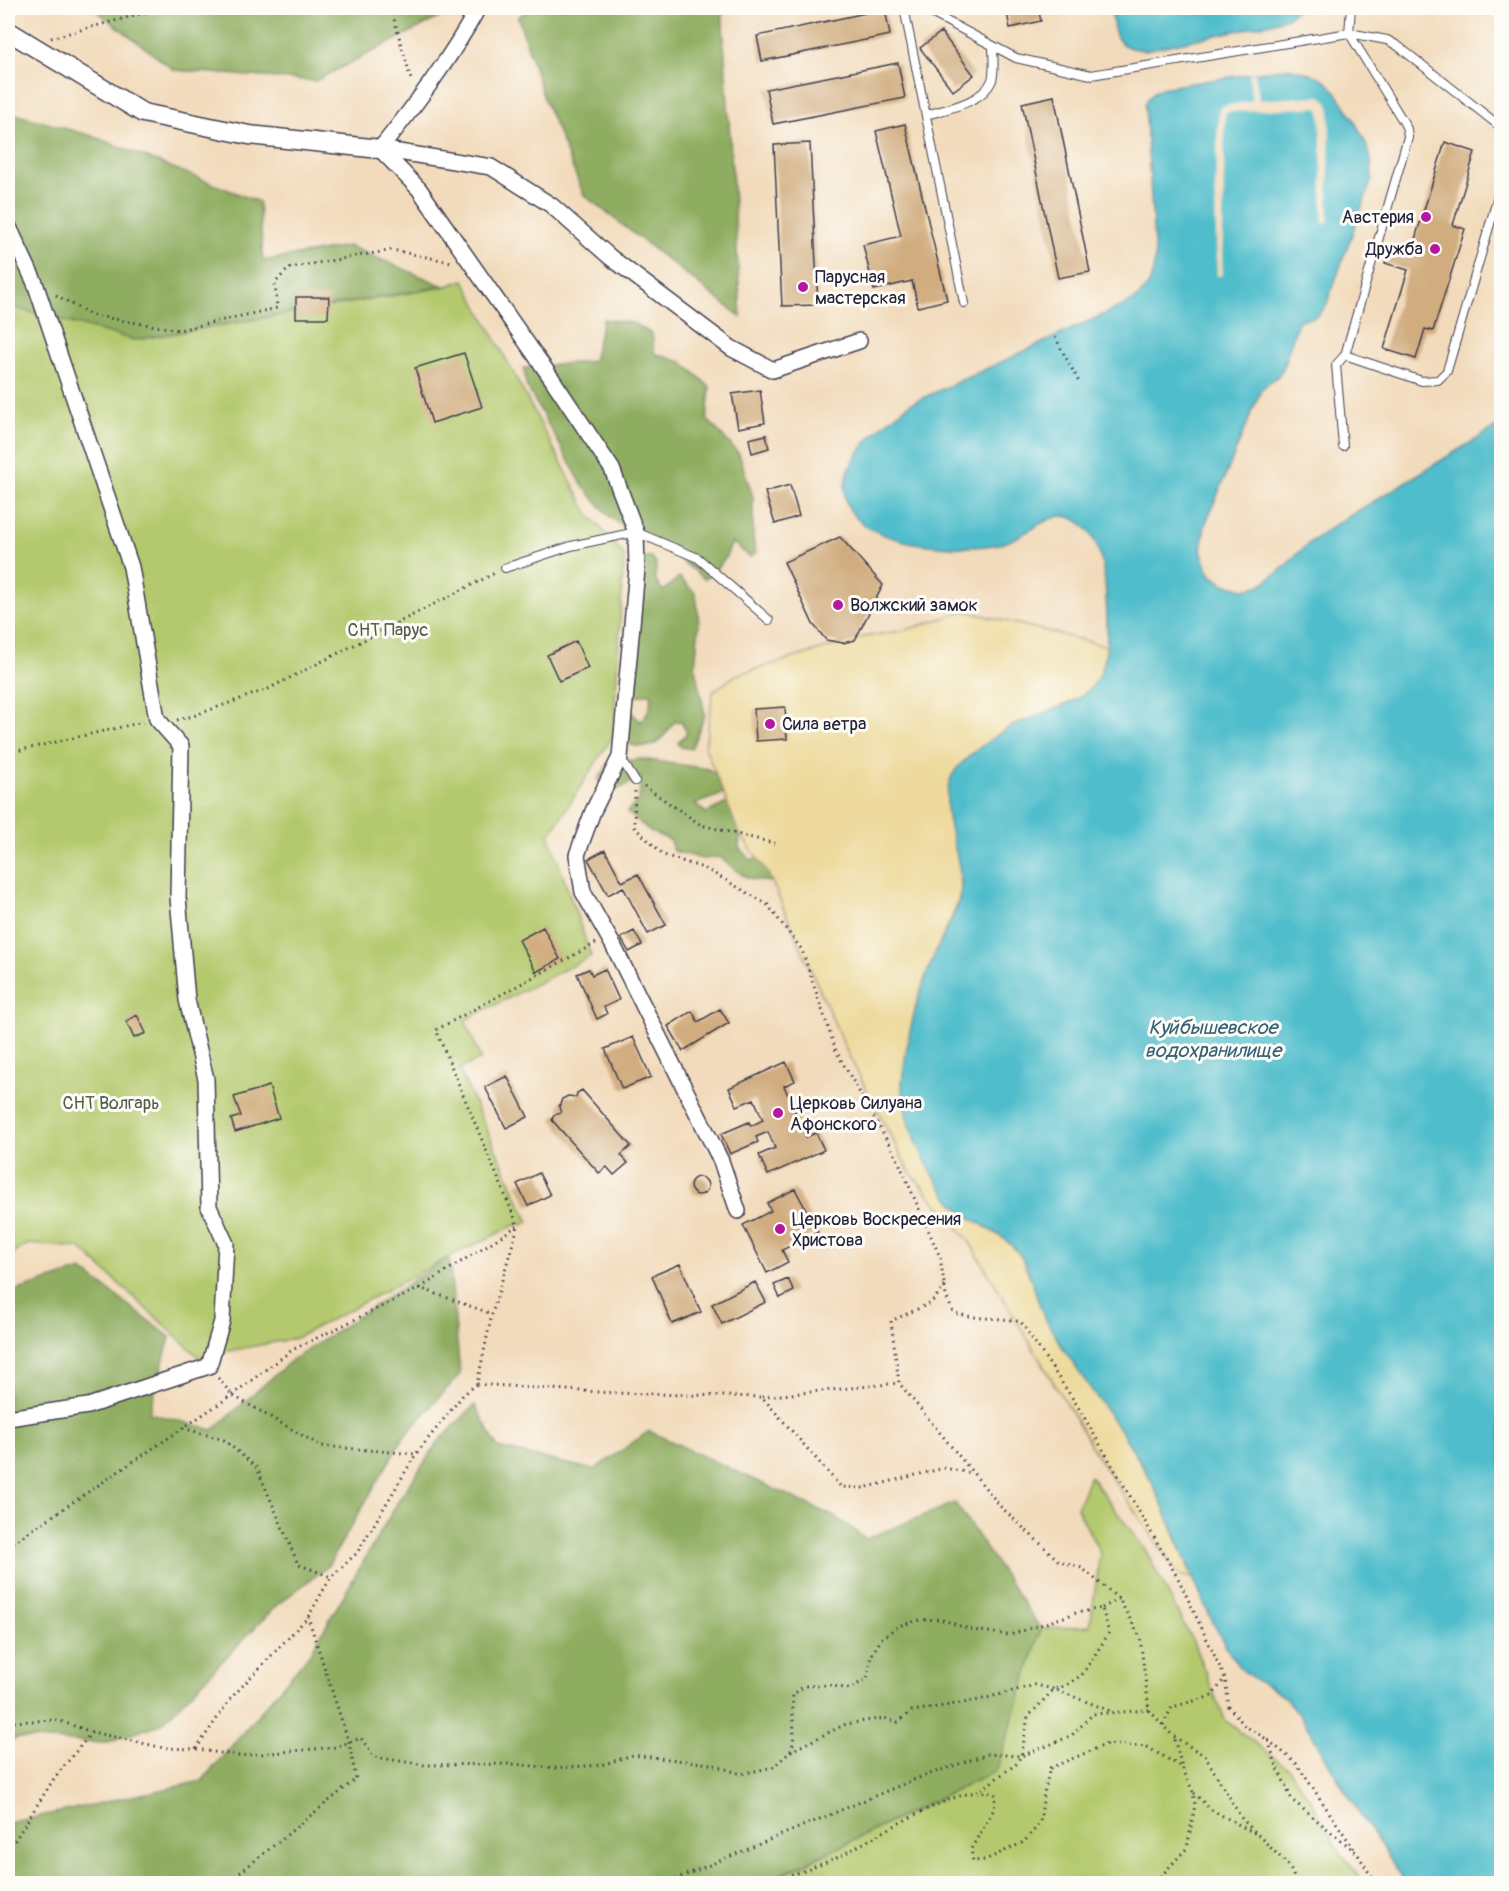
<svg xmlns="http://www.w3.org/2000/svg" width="1509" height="1891" font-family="Pangolin,sans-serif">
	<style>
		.green { fill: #b4c96d; stroke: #6b7654; stroke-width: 1.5 }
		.forest { fill: #8fad60; stroke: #58684e; stroke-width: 1.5 }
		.sand { fill: #eeda9e; stroke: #887e6c; stroke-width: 1.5 }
		.water { fill: #50bdcb; stroke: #397083; stroke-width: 1.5 }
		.pier { fill: #f2dbbc }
		.building { fill: #d0ac7e }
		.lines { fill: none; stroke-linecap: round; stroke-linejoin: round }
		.service-casing { stroke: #413e4e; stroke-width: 10 }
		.minor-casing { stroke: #413e4e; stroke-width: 18 }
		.tertiary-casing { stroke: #413e4e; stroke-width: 21 }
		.path { stroke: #413e4e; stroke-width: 3; stroke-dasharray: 1.5 4.5; stroke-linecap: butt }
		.service { stroke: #fff; stroke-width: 8 }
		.minor { stroke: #fff; stroke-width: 15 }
		.tertiary { stroke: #fff; stroke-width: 18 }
		.poi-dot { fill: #b5179e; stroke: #fdfcf7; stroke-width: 2 }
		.labels { text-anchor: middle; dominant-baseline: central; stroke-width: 6; stroke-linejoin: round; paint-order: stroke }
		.poi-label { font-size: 18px; fill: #22223b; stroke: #fdfcf7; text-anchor: start }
		.park-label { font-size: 18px; fill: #555c4c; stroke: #fdfcf7 }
		.water-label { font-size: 20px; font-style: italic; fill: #346075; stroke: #fdfcf7 }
	</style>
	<rect width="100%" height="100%" fill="#fdfcf7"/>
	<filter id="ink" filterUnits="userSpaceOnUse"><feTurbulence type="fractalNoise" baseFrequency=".0167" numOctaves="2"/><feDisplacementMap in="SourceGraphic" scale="12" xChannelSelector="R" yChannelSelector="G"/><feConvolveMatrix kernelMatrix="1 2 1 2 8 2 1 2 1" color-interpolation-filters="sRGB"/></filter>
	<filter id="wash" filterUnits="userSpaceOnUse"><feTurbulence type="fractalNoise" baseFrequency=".008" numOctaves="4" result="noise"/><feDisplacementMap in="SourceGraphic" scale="24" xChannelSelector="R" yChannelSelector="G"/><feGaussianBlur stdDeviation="1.35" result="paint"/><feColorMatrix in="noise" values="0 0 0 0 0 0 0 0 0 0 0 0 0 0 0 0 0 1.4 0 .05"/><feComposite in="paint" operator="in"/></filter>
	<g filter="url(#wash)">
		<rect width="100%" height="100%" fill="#f2dbbc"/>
		<path class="green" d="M464,280L588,513L624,555L613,736L549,836L591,956L465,1020L481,1059L459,1069L529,1222L522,1225L519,1223L449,1257L296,1338L199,1357L80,1248L28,1244L8,1257V306L135,340L444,287Z
			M1090,1476L1146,1551L1193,1642L1225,1720L1289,1769L1313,1803L1335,1845L1364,1883L764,1884L996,1771L1041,1629L1090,1626L1100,1553L1077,1508Z"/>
		<path class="forest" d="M93,8H450L448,13L315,81L174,70Z
			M531,8H722L741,317L584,195L544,99L518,17Z
			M8,112L92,136L259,202L263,261L349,246L444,286L135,340L8,306Z
			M603,319L633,323L652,334L654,353L682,362L710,387L707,419L739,454L753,497V539L756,553L750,557L732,542L725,559L705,579L669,551L647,543L610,517L583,486L526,385L524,368L593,361Z
			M649,556L656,563L655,580L663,591L679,577L696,594L699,623L695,668L705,715L691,749L681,747L678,743L687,733L681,721L674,722C659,745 652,752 625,743L619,724L632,713L641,722L650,708L651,693L632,697L630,562Z
			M642,759L708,769L733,785L720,795L695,804L706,813L736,799L742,811L739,848L750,859L767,858L789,882C753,882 747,882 720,857L703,859L673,851L670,840L651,832L627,812L639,800L641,777L611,793L598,780L610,762Z
			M449,1257L460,1374L403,1438L327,1567L277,1605L161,1724L104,1743L16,1738L8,1743V1293L82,1270L170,1337L149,1413L213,1430L293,1359Z
			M475,1405L498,1448L594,1470L649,1431L837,1518L866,1539L955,1503L1041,1629L996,1771L764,1883H8V1823L202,1781L311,1652L399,1500L439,1441Z"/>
		<path class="sand" d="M965,611L1107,646C1104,660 1103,674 1094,685C1078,704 1053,707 1032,718C1010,729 987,742 968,757L960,875L961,890L957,905L935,954L915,1007L954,1204L968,1216L1006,1240L1021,1256L1058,1341L1124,1435L1153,1484L1193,1578L1179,1575L1101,1462L969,1241L909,1171L848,1054L768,873L738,831L705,747L713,692L736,675L864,637L906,630Z"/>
		<path class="water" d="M1111,8H1298L1288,17L1272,23L1146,50C1113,49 1115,35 1111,8Z
			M1287,68C1299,71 1312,72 1323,79C1339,90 1365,137 1370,156C1372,164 1372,171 1372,179L1326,306C1312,324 1313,314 1298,321L1283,368L1277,377L1261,390L1205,525L1201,550L1209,573L1224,584L1244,589L1259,586L1281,570L1309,543L1338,523L1501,424V1883H1406C1382,1847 1357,1811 1335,1774C1321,1751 1309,1726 1292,1705C1274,1683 1249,1685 1231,1655C1197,1600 1180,1537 1151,1481C1122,1424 1077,1377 1046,1320C1035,1300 1033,1274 1020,1255C1006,1235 983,1227 964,1213C935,1190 904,1126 902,1089C901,1083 903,1076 904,1069C908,1028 919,991 935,953C944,933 960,910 961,888C962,852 937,813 951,778C956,766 969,757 978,749C992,738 1005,729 1021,722C1049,710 1091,703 1102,669C1108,653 1107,636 1107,619C1106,594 1106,563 1094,540C1089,529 1077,517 1064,516C1044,516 1021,540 1000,544C954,553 819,546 849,470C860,442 887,421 910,404L1133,301C1151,287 1153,278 1155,256L1145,105C1148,96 1153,92 1161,88Z"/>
		<path class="pier" d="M1255,73L1259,100L1321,96L1328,102L1330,109L1328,222L1323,223L1320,111L1317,107L1225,112L1222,275L1217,276L1215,190L1219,110L1222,106L1252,101L1249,74Z"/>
		<g id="blocks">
			<path class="building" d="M1006,8H1038L1041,21L1010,28Z
				M885,9L890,35L762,61L757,36Z
				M941,32L974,75L953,91L920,48Z
				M898,63L905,98L773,124L766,89Z
				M1054,96L1090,272L1058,278L1022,103Z
				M905,124L947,300L918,307L912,281L874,290L863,245L901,236L876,131Z
				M1445,142L1475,152L1453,225L1465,229L1433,331L1425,329L1416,359L1384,349L1408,270L1385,263L1390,246L1411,252Z
				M810,143L818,305L782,306L774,145Z
				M296,297H329L328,318H296Z
				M464,353L482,407L432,423L415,368Z
				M760,390L765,423L738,428L732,394Z
				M766,435L769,448L752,453L749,439Z
				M790,485L799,516L775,524L765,492Z
				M840,537L883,585L855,640L843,643L826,640L813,624L784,562Z
				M576,641L588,668L559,681L547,655Z
				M785,707L787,739L756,741L754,709Z
				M605,850L622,882L638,874L666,925L648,934L623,887L608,895L588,859Z
				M543,927L560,959L536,972L519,940Z
				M634,931L642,945L629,952L621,938Z
				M589,969L592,975L605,969L619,1000L604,1007L607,1014L597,1019L577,974Z
				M720,1009L729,1023L683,1051L668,1026L692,1011L698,1022Z
				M137,1015L146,1033L134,1038L126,1021Z
				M633,1037L651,1077L622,1089L605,1049Z
				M786,1062L795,1081L784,1086L806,1137L816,1133L824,1150L768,1175L759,1155L775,1148L768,1132L756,1137L758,1142L730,1154L721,1134L749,1122L751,1126L763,1120L754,1099L737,1106L729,1088Z
				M507,1076L528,1117L506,1128L485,1087Z
				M269,1086L279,1118L235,1132L231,1119L241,1116L234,1097Z
				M582,1090L631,1146L621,1155L628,1163L614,1175L607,1167L599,1173L552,1120L554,1115L561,1113L559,1107L562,1099L568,1096L576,1097L577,1093Z
				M539,1173L550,1195L528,1206L517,1184Z
				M690 1186a9 9 0 1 1 18 0a9 9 0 1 1-18 0Z
				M795,1189L818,1232L782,1250L788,1262L767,1273L743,1225L771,1211L767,1203Z
				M680,1264L701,1312L672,1324L652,1276Z
				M788,1279L794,1291L780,1298L774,1285Z
				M755,1282L766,1302L722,1324L712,1304Z"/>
		</g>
	</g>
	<g filter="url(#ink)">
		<use href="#blocks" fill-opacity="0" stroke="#413e4e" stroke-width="1.5"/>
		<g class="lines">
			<defs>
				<path id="service" d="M904,8L964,303
					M922,8L1016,58L1091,75L1349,33L1403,121L1407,129L1408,137L1345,355L1336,365L1343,446
					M1351,8L1349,33L1387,40L1398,46L1502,128
					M926,115C946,109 983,103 992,80C995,70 993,56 993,46
					M1345,355L1422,381L1438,380L1447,371L1502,183
					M505,568L571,546L636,532L698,558L769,620
					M620,757L635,781"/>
				<path id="minor" d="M380,149L419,189L552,379L612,469L636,532L637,569L620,757L593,811L577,855L583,892L613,945L721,1161L738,1211
					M380,149L491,167L551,205L610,257L731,348L773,370L859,341
					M380,149C416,104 451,58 478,8
					M8,225L35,283L131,567L157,719L181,746L178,897L187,1000L206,1079L209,1207L226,1244L222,1321L209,1366L88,1406L8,1418"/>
				<path id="tertiary" d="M8,31L143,113L249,135L380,149"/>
			</defs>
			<use href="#service" class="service-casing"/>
			<use href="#minor" class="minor-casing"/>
			<use href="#tertiary" class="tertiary-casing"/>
			<path class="path" d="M391,8L412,83
				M51,38L162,8
				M56,295L91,315L179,330L277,308L275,283L289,268L392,250L451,262
				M1055,337L1079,382
				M177,720L193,716L268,689L497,572
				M8,753L143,722
				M644,786L701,825L777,844
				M635,791L634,827L664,855L706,869L767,904L802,950L836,1051L897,1158L940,1257L946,1296L953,1312C976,1321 998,1316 1021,1322L1077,1405L1179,1580L1225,1678L1229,1707L1245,1726L1268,1740L1276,1764L1292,1800L1357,1853L1376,1884
				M945,1286L931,1303L891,1321L899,1383L1001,1507L1059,1561L1082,1568L1119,1599L1140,1637L1149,1710L1173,1736L1205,1756L1242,1819L1289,1866L1297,1884
				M420,1288L517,1226
				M218,1378L232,1395L321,1446L416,1454
				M477,1384L613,1393L762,1397L841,1487L864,1488L944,1468L972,1473
				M762,1397L899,1383
				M183,1428L224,1440L257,1468L298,1564L331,1577
				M8,1546L232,1395L292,1350L420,1288L492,1314
				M1102,1608L1119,1599
				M8,1722L57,1720L92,1732L164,1748L196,1749L239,1756L336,1747L361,1738L374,1757L425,1765L513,1764L553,1768L601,1765L633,1755L711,1764L741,1774L773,1767L791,1751L846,1724L884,1718L898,1722L912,1711L975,1701L1035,1685L1054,1689L1113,1712
				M1163,1725L1172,1707L1212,1696L1225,1678
				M1268,1740L1296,1763L1354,1849
				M196,1749L231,1698L308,1617L331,1577L357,1553L416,1454L463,1395L477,1384L492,1314L518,1226L436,1030L596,943
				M791,1751C797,1732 791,1715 793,1695L804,1686L828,1685L849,1689L867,1679L871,1656L882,1638L898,1626L920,1620L940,1619L972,1630L1010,1635L1076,1613L1102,1608L1109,1633L1082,1675L1065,1686L1054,1689L1028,1717L1021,1756L1016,1764L978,1792
				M1194,1793L1210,1809L1256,1834
				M8,1851L55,1777L92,1732
				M226,1884L356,1779L349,1743L308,1617
				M664,1884L918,1778L988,1754L1021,1756L1047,1746L1072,1735L1093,1714L1149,1710
				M769,1884C792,1875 816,1867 838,1857C867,1843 969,1776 996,1795L994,1809L971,1849L973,1861L985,1860L1024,1842L1040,1823L1044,1793L1050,1768L1107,1744L1147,1747L1182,1767
				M1151,1884L1162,1875L1187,1848L1195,1805L1193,1792L1182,1767L1174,1738"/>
			<use href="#service" class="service"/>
			<use href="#minor" class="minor"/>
			<use href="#tertiary" class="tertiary"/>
		</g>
	</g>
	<g class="poi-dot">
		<circle cx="1426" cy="217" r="6"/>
		<circle cx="1435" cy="249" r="6"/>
		<circle cx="803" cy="287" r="6"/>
		<circle cx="838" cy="605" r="6"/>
		<circle cx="770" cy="724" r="6"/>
		<circle cx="778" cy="1113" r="6"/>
		<circle cx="780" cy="1229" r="6"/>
	</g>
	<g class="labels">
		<g class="poi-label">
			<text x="1414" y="217" text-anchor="end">Австерия</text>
			<text x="1423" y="249" text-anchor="end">Дружба</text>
			<text x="815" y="277">Парусная<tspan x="815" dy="21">мастерская</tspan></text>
			<text x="850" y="605">Волжский замок</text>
			<text x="782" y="724">Сила ветра</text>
			<text x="790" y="1103">Церковь Силуана<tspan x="790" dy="21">Афонского</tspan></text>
			<text x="792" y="1219">Церковь Воскресения<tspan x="792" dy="21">Христова</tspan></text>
		</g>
		<g class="park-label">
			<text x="388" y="630">СНТ Парус</text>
			<text x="111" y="1103">СНТ Волгарь</text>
		</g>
		<g class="water-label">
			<text x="1213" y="1027">Куйбышевское<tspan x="1213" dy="23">водохранилище</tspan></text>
		</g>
	</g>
	<rect width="1509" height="1891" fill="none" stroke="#fdfcf7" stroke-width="30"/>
</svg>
